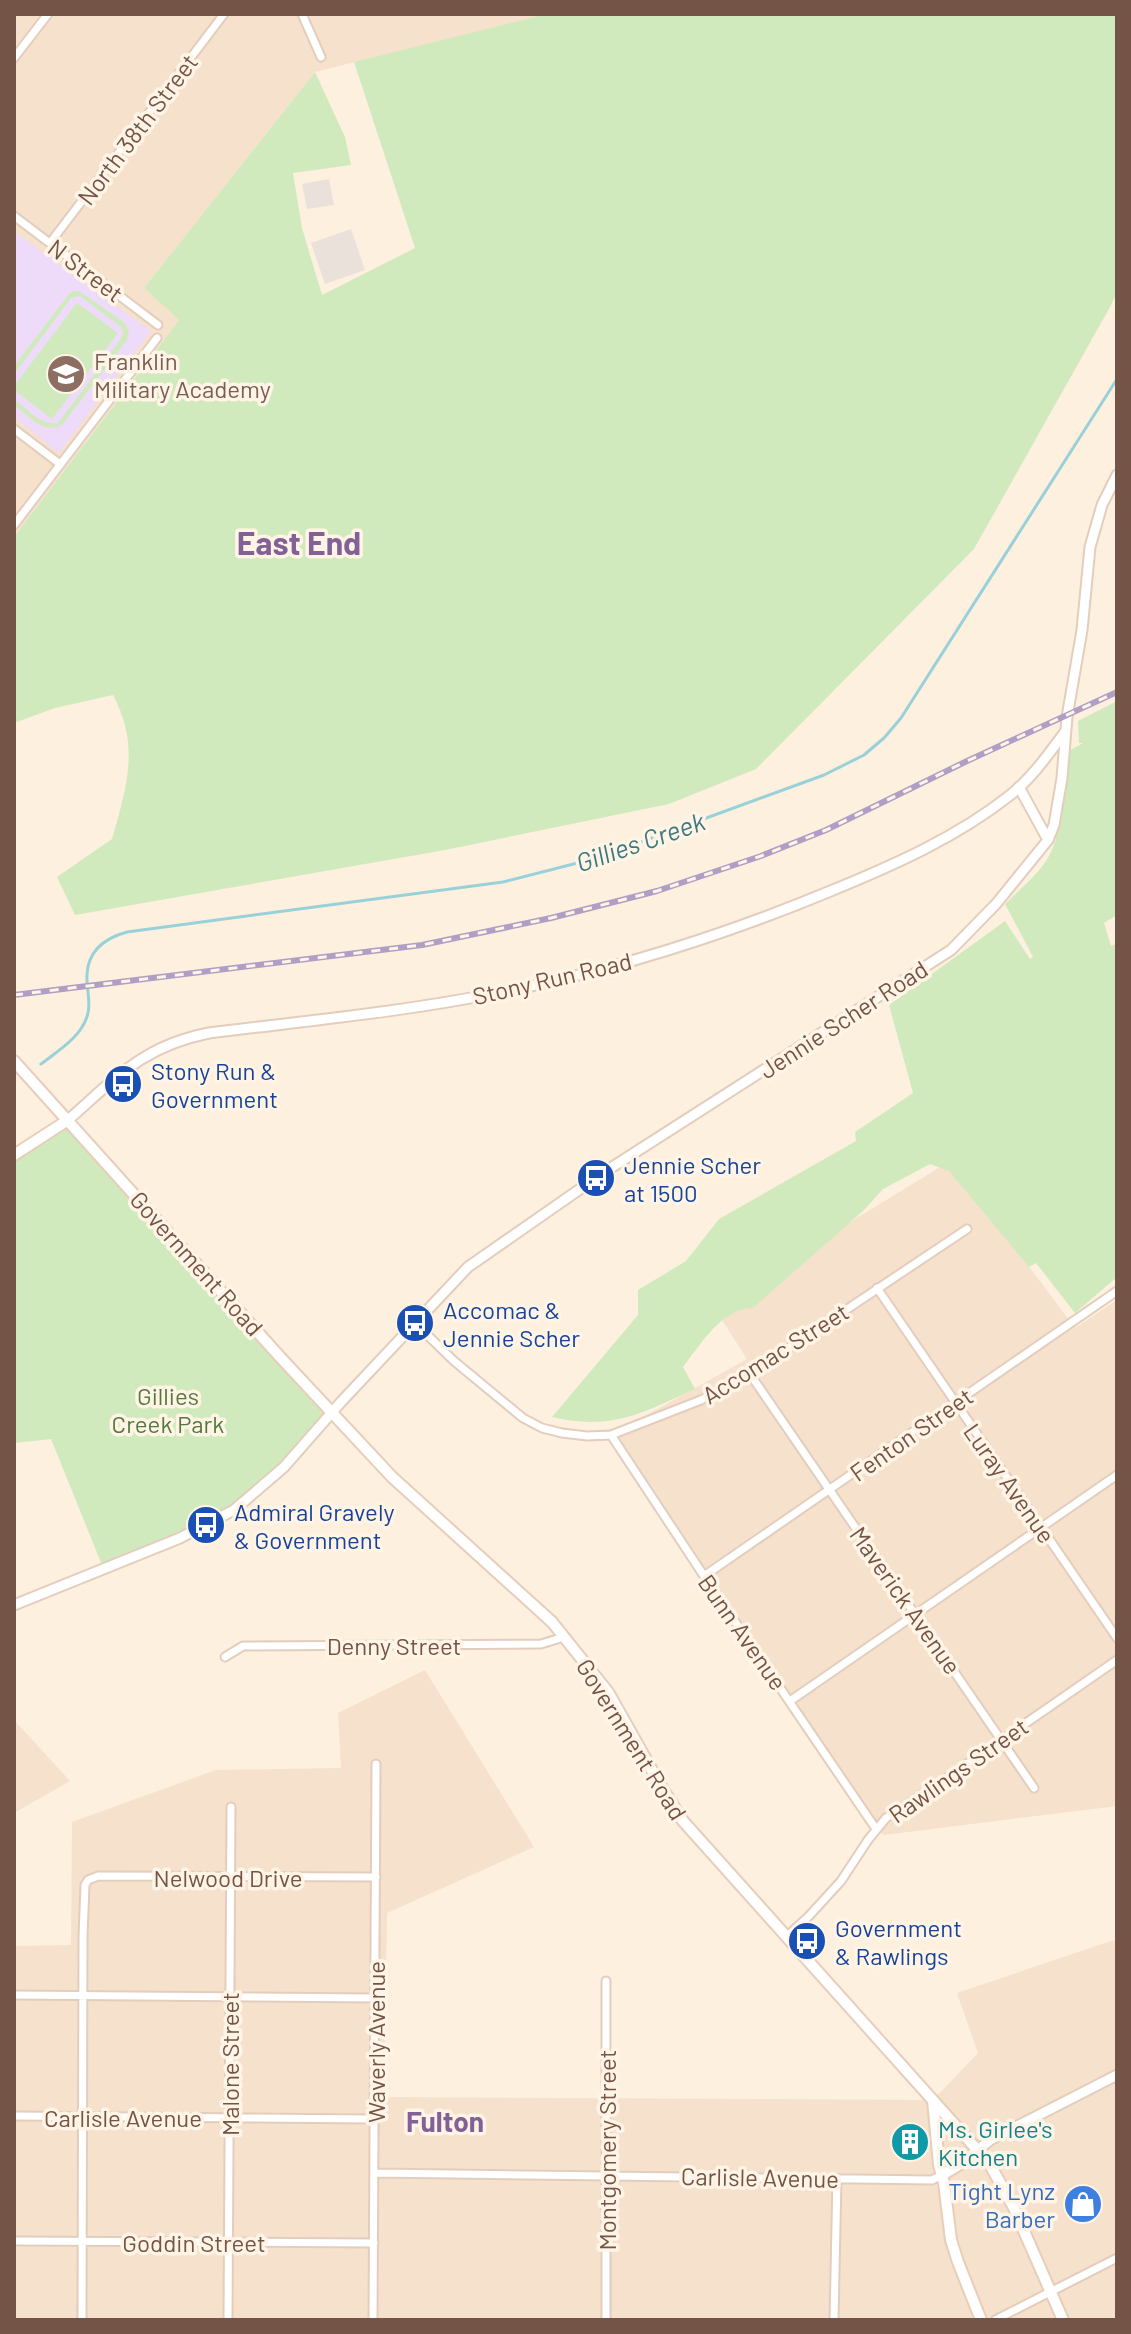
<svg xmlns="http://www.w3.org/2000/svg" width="1131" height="2334" font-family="Barlow,sans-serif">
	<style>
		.residential { fill: #f5e1cc }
		.industrial { fill: #eae1da }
		.education { fill: #eddbf9 }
		.green { fill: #d1eabd }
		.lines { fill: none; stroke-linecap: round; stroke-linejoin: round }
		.stream { stroke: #98d1d9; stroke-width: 3 }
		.minor-casing { stroke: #e3cdbd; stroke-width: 11 }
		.tertiary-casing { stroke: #e3cdbd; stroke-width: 13 }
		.secondary-casing { stroke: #e8cdba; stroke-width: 14 }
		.minor { stroke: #fff; stroke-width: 7 }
		.tertiary { stroke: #fff; stroke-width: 9 }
		.secondary { stroke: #fff; stroke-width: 10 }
		.rail-casing { stroke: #b19ec5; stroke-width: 6 }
		.rail { stroke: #fff4e5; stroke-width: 3; stroke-dasharray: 9; stroke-linecap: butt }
		.labels { text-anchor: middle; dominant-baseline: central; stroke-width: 7; stroke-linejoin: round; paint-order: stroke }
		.street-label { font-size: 24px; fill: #735446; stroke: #fff4e5 }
		.education-label { font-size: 24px; fill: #785e54; stroke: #fff4e5; text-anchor: start }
		.transit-label { font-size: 24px; fill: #164399; stroke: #fff4e5; text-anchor: start }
		.park-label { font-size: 24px; fill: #527a3d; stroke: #fff4e5 }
		.culture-label { font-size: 24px; fill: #0d838f; stroke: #fff4e5; text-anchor: start }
		.shop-label { font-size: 24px; fill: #366cbe; stroke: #fff4e5; text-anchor: end }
		.water-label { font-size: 26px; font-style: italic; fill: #3c7981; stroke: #fff4e5 }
		.quarter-label { font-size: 28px; font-weight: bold; fill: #826197; stroke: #fff4e5 }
		.district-label { font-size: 32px; font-weight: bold; fill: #826197; stroke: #fff4e5 }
	</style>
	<rect width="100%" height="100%" fill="#fdf0de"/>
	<path class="residential" d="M14,14H546L315,72L144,288L179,320L14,537Z
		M950,1161L1075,1328L1117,1300V1806L884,1835L876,1829L611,1435L747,1359L713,1306Z
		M425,1670L534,1847L387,1913L384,2097L933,2100L978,2053L957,1993L1114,1940L1117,1946V2320H14V1946L71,1945L72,1822L216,1770L341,1768L338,1713Z
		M14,1720L70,1781L14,1813Z"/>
	<path class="industrial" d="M329,179L334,205L307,209L302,184Z
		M351,229L365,270L325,284L311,243Z"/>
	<path class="education" d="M14,231L151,331L59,453L14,417Z"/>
	<path class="green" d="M546,14H1117V293L1110,307L974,549L756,769L669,804L445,850L75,915L57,877L112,839C127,786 140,746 113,695L55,708L14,723V537L179,320L144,288L315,72L345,137L351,165L293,173L302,228L322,295L415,248L354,62Z
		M74,291H79L125,323L129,332L127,340L62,425C44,435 29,416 14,405V399C27,409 41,426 58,423L121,339L123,333L121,327L80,296L71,298L14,374V366L69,294Z
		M77,303L118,333L52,419L14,390V386Z
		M1117,701V915L1104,923L1111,946L1117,943V1277L1075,1313L1036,1263L1029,1267L949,1171L930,1164L883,1189L863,1211L753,1308C723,1307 700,1345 683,1367L695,1389C642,1413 612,1431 552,1417L638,1315V1290L686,1261L719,1219L856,1141L855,1132L913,1093L889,1005L1005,921L1030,959L1033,957L1005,904C1021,888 1041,873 1051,852C1061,834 1066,775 1067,752L1083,743H1079L1078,721Z
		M68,1120L332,1412L320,1427L234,1510L104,1570L51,1439L14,1443V1155Z"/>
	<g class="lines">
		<path class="stream" d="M41,1064C58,1051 83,1036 88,1013C91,1001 86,987 87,975C88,950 105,938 127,932L503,882L597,858L824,775L864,755L884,738L901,718L1117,379"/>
		<defs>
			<path id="minor" d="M302,14L321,57
				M14,58L48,14
				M14,216L158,325
				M50,243L224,14
				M14,429L60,464
				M14,525L157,338
				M877,1288L1117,1638
				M415,1323L454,1361L523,1418L542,1428L562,1433L587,1436L611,1435L701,1400L750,1374L967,1229
				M750,1374L1034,1788
				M611,1435L704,1576L876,1829
				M704,1576L1117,1291
				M225,1657L243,1646L541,1644L564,1637
				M790,1701L1117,1475
				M786,1937L809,1916L841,1881L868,1840L886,1818L938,1784L1117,1660
				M14,1995L376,1998
				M14,2116L375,2119
				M375,2173L932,2180L942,2175
				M14,2241L374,2243
				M82,2320L83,1936L85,1885L88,1880L98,1876L376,1877
				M228,2320L231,1807
				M373,2320L376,1764
				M606,2320V1981
				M834,2320L837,2178
				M995,2320L1117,2258"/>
			<path id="tertiary" d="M1019,787L1048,840
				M68,1120C116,1078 143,1046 209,1033C305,1021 402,1012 497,993C612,971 725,935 833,890C894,865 957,837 1009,796C1031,779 1048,755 1065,732
				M14,1605L180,1538L234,1510L284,1467L341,1402L468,1267L603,1173L951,950L996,904L1048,840L1054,825L1062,778L1067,717L1082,630L1090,547L1102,505L1117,475
				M978,2150L990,2140L1117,2075"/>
			<path id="secondary" d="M14,1061L280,1357L392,1477L552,1622L608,1692L662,1788L683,1821L989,2163L1013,2206L1063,2320
				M14,1155L68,1120
				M933,2100L939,2165L944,2183L951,2240L958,2262L981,2320
				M942,2175L967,2160L978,2150"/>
		</defs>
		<use href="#minor" class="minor-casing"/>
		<use href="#tertiary" class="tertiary-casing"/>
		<use href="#secondary" class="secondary-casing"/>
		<use href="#minor" class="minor"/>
		<use href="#tertiary" class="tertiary"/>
		<use href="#secondary" class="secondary"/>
		<defs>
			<path id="rail" d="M14,995L422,945L551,918L657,891L761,856L826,830L967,761L1117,692"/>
		</defs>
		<use href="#rail" class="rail-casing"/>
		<use href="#rail" class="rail"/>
	</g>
	<defs>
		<symbol id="school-disc" viewBox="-11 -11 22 22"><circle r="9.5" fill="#8d6e63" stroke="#fff4e5"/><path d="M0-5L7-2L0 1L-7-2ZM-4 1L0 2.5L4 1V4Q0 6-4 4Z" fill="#fff"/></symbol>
		<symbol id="bus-disc" viewBox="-11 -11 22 22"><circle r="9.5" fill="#1a4fb4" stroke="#fff4e5"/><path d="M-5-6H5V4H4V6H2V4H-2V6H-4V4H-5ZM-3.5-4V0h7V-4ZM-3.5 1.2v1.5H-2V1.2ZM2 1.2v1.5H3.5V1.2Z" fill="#fff"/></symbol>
		<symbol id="building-disc" viewBox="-11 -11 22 22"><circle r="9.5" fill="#0f9aa8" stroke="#fff4e5"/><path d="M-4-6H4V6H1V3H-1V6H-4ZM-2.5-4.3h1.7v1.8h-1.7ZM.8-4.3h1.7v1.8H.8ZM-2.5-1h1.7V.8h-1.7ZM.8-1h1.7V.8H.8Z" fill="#fff"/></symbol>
		<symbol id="shop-disc" viewBox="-11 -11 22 22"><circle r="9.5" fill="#3f7fe0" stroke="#fff4e5"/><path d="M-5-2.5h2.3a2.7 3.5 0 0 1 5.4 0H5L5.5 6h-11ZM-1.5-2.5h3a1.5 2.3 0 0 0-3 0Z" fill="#fff"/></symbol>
	</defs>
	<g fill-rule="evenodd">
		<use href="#school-disc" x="44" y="352" width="44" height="44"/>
		<use href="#bus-disc" x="101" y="1062" width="44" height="44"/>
		<use href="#bus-disc" x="574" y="1156" width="44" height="44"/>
		<use href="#bus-disc" x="393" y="1301" width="44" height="44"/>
		<use href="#bus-disc" x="184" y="1503" width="44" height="44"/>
		<use href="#bus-disc" x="785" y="1919" width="44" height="44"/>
		<use href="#building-disc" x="888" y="2120" width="44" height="44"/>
		<use href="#shop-disc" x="1061" y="2182" width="44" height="44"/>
	</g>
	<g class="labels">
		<g class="street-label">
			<text transform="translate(137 129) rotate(-53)">North 38th Street</text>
			<text transform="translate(86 270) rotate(37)">N Street</text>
			<text transform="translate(552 978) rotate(-13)">Stony Run Road</text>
			<text transform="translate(843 1019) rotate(-33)">Jennie Scher Road</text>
			<text transform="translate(197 1263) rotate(48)">Government Road</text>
			<text transform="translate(775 1353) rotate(-32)">Accomac Street</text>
			<text transform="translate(911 1434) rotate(-35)">Fenton Street</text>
			<text transform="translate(1010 1483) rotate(55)">Luray Avenue</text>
			<text transform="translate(906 1600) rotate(55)">Maverick Avenue</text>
			<text transform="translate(743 1632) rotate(55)">Bunn Avenue</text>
			<text x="394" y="1645">Denny Street</text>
			<text transform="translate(632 1739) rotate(58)">Government Road</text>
			<text transform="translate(958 1770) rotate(-35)">Rawlings Street</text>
			<text x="228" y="1877">Nelwood Drive</text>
			<text transform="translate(375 2042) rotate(-90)">Waverly Avenue</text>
			<text transform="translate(229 2064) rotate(-90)">Malone Street</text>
			<text x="123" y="2117">Carlisle Avenue</text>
			<text transform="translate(606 2150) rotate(-90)">Montgomery Street</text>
			<text transform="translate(760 2177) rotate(1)">Carlisle Avenue</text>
			<text x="194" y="2242">Goddin Street</text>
		</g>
		<g class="education-label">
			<text x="94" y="360">Franklin<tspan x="94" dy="28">Military Academy</tspan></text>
		</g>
		<g class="transit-label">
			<text x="151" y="1070">Stony Run &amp;<tspan x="151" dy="28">Government</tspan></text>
			<text x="624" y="1164">Jennie Scher<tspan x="624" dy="28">at 1500</tspan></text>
			<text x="443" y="1309">Accomac &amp;<tspan x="443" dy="28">Jennie Scher</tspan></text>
			<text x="234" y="1511">Admiral Gravely<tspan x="234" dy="28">&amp; Government</tspan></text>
			<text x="835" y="1927">Government<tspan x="835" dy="28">&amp; Rawlings</tspan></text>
		</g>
		<g class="park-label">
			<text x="168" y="1395">Gillies<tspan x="168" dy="28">Creek Park</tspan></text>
		</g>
		<g class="culture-label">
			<text x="938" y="2128">Ms. Girlee's<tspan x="938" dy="28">Kitchen</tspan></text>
		</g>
		<g class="shop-label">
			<text x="1055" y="2190">Tight Lynz<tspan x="1055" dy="28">Barber</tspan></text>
		</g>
		<g class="water-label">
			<text transform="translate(640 841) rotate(-19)">Gillies Creek</text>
		</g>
		<g class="quarter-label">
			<text x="445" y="2121">Fulton</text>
		</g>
		<g class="district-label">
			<text x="299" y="542">East End</text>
		</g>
	</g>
	<rect width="1131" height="2334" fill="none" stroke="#735446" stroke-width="32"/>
</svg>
